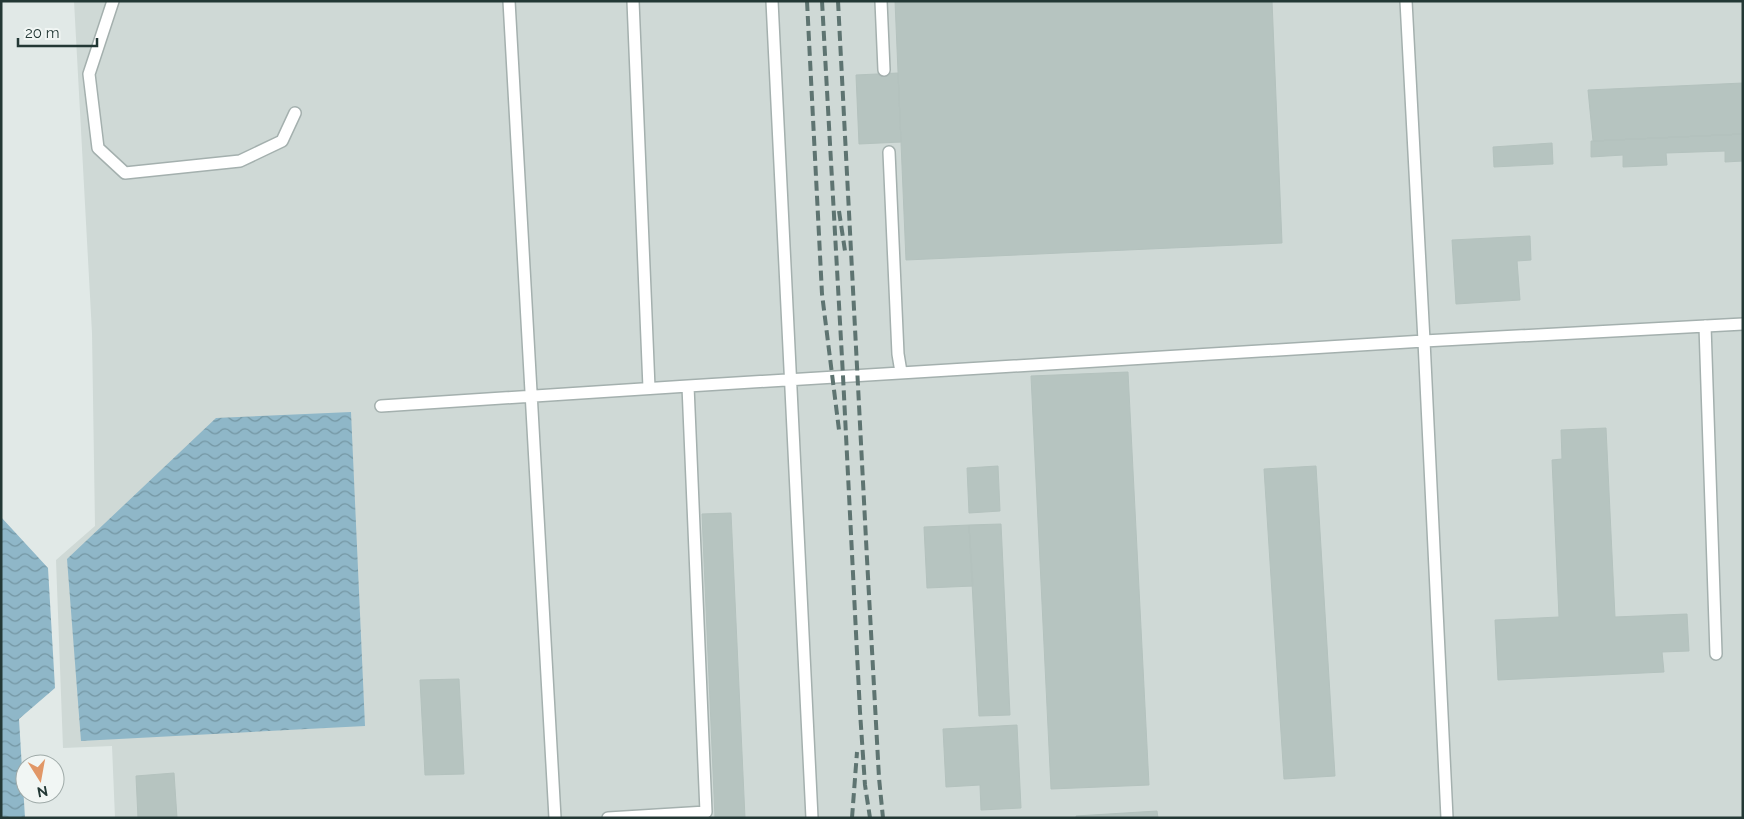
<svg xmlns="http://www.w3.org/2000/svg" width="1744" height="819" font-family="Raleway,sans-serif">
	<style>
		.built { fill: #cfd9d6 }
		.water { fill: url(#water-waves) }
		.building { fill: #b6c4c0; stroke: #b4c2be }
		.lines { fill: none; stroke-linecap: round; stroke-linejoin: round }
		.service-casing { stroke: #a4b0ae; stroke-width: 14 }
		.service { stroke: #fff; stroke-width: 11 }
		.rail { stroke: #5e7471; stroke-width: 4; stroke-dasharray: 10 5; stroke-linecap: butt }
	</style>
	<defs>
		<pattern id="water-waves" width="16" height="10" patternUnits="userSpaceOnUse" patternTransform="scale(1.25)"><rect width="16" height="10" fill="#8fb7c8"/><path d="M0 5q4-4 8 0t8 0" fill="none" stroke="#7496a3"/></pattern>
	</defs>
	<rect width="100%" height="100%" fill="#e1e9e7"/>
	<path class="built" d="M74,1H1743V818H115L112,746L63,748L56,560L95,526L92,333Z"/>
	<path class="water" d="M351,412L365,726L81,741L67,559L216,418Z
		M1,517L48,568L55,688L19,719L25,818H1Z"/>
	<path class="building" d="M895,1H1272L1282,243L906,260Z
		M898,73L901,142L859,144L856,75Z
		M1743,83V134L1593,141L1588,90Z
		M1743,134V161L1725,162V151L1666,153L1667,165L1623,167V155L1591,157V141H1593Z
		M1552,143L1553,164L1494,167L1493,147Z
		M1530,236L1531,260L1517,261L1520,300L1456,304L1452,240Z
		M1128,372L1149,785L1051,789L1031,376Z
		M1606,428L1615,617L1687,614L1689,651L1662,652L1664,672L1498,680L1495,620L1559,617L1552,460L1562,459L1561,430Z
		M998,466L1000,511L969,513L967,468Z
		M1316,466L1335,776L1284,779L1264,469Z
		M731,513L745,818H715L702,514Z
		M1001,524L1010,715L979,716L969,525Z
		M969,525L973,586L927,588L924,527Z
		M459,679L464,774L425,775L420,680Z
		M1017,725L1021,808L981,810L980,785L946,787L943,729Z
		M174,773L177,818H138L136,776Z
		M1157,811L1158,818H1076V816Z"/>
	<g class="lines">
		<defs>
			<path id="service" d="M113,1L89,74L98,148L125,173L240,161L282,141L295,113
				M509,1L555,818
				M633,1L649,388
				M772,1L812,818
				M881,1L884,70
				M1406,1L1424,341L1447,818
				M889,152L898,354L901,372
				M1705,326L1716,654
				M688,386L1424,341L1743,324
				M381,406L688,386L706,812L608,818"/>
		</defs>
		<use href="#service" class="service-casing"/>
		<use href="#service" class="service"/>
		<path class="rail" d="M807,1L822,294L839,430
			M822,1L843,376L860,712L865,785L870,818
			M838,1L867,559L879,778L883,818
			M839,211L845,251
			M852,818L857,752"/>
	</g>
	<rect width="1744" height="819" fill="none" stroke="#233835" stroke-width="5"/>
	<g transform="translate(40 779) rotate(169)"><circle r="24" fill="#f1f6f4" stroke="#9faaa8"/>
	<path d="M0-4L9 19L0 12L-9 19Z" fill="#e19767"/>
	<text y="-8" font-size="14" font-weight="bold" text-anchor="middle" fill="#233835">N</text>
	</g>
	<path d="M18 38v8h79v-8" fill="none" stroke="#233835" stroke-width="2.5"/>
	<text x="25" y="38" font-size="15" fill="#233835" stroke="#f1f6f4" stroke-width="4" paint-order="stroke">20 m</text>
</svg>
